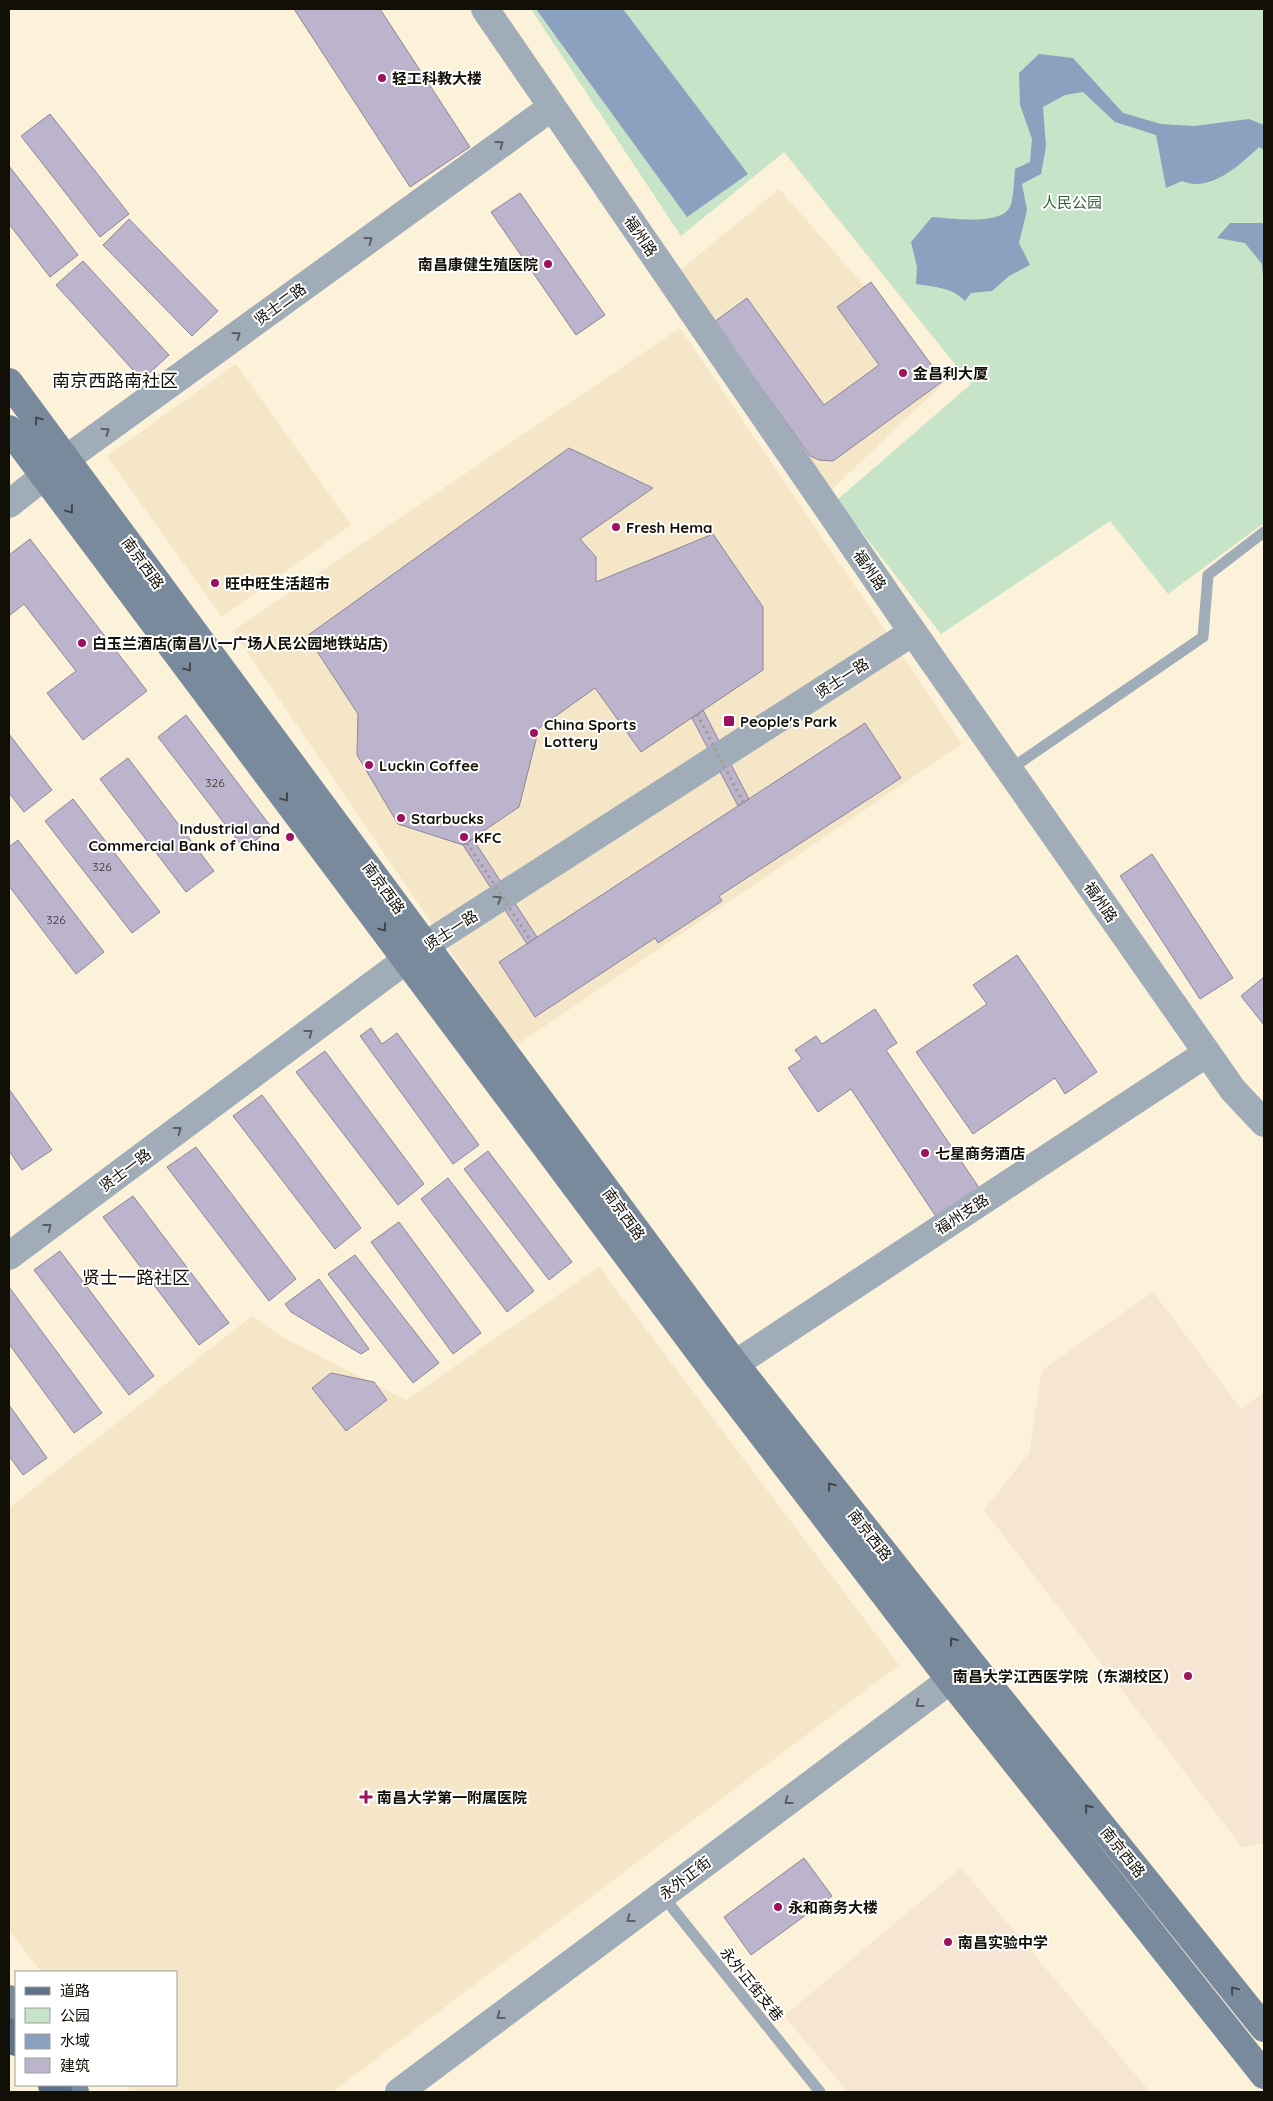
<svg xmlns="http://www.w3.org/2000/svg" width="1273" height="2101" font-family="Quicksand,'Noto Sans SC',sans-serif">
	<style>
		.built { fill: #f4e6c7 }
		.education { fill: #f6e5d3 }
		.green { fill: #c7e3c8 }
		.water { fill: #8ca1bf }
		.building { fill: #bcb4cc; stroke: #8d859b }
		.lines { fill: none; stroke-linecap: round; stroke-linejoin: round }
		.service { stroke: #a1acb9; stroke-width: 11 }
		.tertiary { stroke: #a1acb9; stroke-width: 28 }
		.secondary { stroke: #7a8a9d; stroke-width: 28 }
		.primary { stroke: #5f7289; stroke-width: 28 }
		.path-bridge { stroke: #a49c8a; stroke-width: 3; stroke-dasharray: 2.5 4; stroke-linecap: butt }
		.oneway { stroke: #5a5e60 }
		.oneway2 { stroke: #41464a }
		.poi-dot { fill: #9d115f; stroke: #fff; stroke-width: 2 }
		.labels { text-anchor: middle; dominant-baseline: central; stroke-width: 4; stroke-linejoin: round; paint-order: stroke }
		.number-label { font-size: 12px; fill: #3c3838 }
		.poi-label { font-size: 15px; font-weight: bold; fill: #120f07; stroke: #fff; text-anchor: start }
		.park-label { font-size: 15px; fill: #356139; stroke: #fff }
		.street-label { font-size: 15px; fill: #120f07; stroke: #fff }
		.quarter-label { font-size: 18px; fill: #120f07; stroke: #fff }
	</style>
	<rect width="100%" height="100%" fill="#fcf1d9"/>
	<path class="built" d="M779,189L947,380L830,491L678,272Z
		M680,328L962,744L515,1046L233,631Z
		M236,364L351,525L222,617L107,456Z
		M599,1267L899,1665L332,2092H131L126,2085H176V1972H41L9,1930V1508L252,1316L282,1337L406,1400Z"/>
	<path class="education" d="M1153,1292L1241,1409L1264,1392V1843L1242,1847L984,1510L1029,1453L1042,1370Z
		M961,1868L1150,2092H848L784,2016Z"/>
	<path class="green" d="M531,9H1264V523L1168,594L1110,521L941,634L837,500L971,384L784,152L681,236Z"/>
	<path class="water" d="M536,9H623L748,174L687,217Z
		M1039,54L1073,58L1123,113L1161,124L1194,126L1249,119L1264,125V150L1259,147C1240,165 1210,193 1182,181L1166,188L1156,135L1115,122L1083,92L1065,95L1043,107L1046,147L1041,174L1022,184L1027,210L1019,243L1030,265L1009,276L992,291L971,293L965,301C952,287 934,287 916,284L917,267L911,242L932,217C951,218 1005,227 1011,204C1014,193 1014,180 1015,169L1030,162L1032,139L1020,105L1019,73Z
		M1230,223H1264V289L1262,264L1245,243L1217,238Z"/>
	<path class="building" d="M294,9H380L470,147L410,187Z
		M50,114L129,214L100,237L21,136Z
		M9,166L78,255L50,277L9,224Z
		M520,193L605,315L576,335L491,212Z
		M129,219L218,311L192,336L103,245Z
		M83,261L169,355L142,380L56,285Z
		M871,282L943,381L833,461L819,460L810,456L714,322L747,298L824,405L879,365L837,307Z
		M569,448L653,488L580,539L596,557V582L713,534L763,607V670L641,752L595,688L539,728L519,807L463,845L398,824L357,755L358,714L307,636Z
		M30,539L147,691L83,740L47,693L76,671L24,604L9,616V555Z
		M703,710L749,799L738,806L692,718Z
		M186,715L272,828L244,849L158,737Z
		M865,723L901,778L719,896L722,901L658,943L655,938L535,1017L499,962Z
		M9,734L52,790L24,812L9,793Z
		M128,758L214,871L186,892L100,779Z
		M73,799L160,912L132,933L45,821Z
		M473,839L537,937L527,944L463,845Z
		M18,840L104,952L76,974L9,886V847Z
		M1152,854L1233,978L1200,999L1120,876Z
		M1017,955L1097,1072L1065,1094L1055,1078L973,1134L916,1052L987,1004L973,985Z
		M1264,977V1025L1241,996Z
		M875,1009L897,1043L886,1050L984,1195L941,1224L851,1089L818,1112L788,1068L802,1059L795,1050L816,1036L822,1044Z
		M371,1028L382,1044L397,1033L479,1145L453,1164L360,1036Z
		M325,1051L424,1184L398,1205L296,1072Z
		M9,1089L52,1150L22,1170L9,1151Z
		M262,1095L361,1228L335,1249L233,1116Z
		M196,1147L296,1279L269,1301L167,1167Z
		M488,1151L572,1262L549,1280L464,1169Z
		M448,1178L534,1291L507,1312L421,1199Z
		M133,1196L229,1323L199,1345L103,1217Z
		M399,1222L481,1333L453,1354L371,1242Z
		M60,1251L154,1376L129,1395L34,1270Z
		M355,1255L439,1363L413,1383L328,1274Z
		M319,1279L369,1349L361,1354L291,1312L285,1304Z
		M9,1287L102,1413L74,1433L9,1344Z
		M331,1373L374,1382L387,1400L346,1431L312,1388Z
		M9,1405L47,1458L23,1475L9,1456Z
		M804,1858L832,1896L751,1955L724,1917Z"/>
	<g class="lines">
		<path class="service" d="M1009,770L1203,637L1208,575L1264,532
			M662,1895L820,2092"/>
		<path class="tertiary" d="M485,9L901,615L1233,1090L1264,1123
			M9,504L66,459L552,107
			M9,1256L426,945L913,632
			M718,1377L735,1364L1207,1053
			M399,2092L969,1666"/>
		<path class="secondary" d="M9,382L735,1364L972,1664L1264,2028
			M9,429L718,1377L950,1680L1264,2075
			M9,1999L16,2009
			M71,2085L75,2092"/>
		<path class="primary" d="M9,2032L16,2042
			M52,2085L58,2092"/>
		<path class="path-bridge" d="M697,714L743,802
			M467,843L531,941"/>
	</g>
	<defs><path id="oneway-chevron" d="M-2-3.5L2.5 0L-2 3.5" fill="none" stroke-width="1.6" stroke-linecap="round" stroke-linejoin="round" transform="scale(1.25)"/></defs>
	<g class="oneway">
		<use href="#oneway-chevron" transform="translate(500 144) rotate(-36)"/>
		<use href="#oneway-chevron" transform="translate(369 240) rotate(-36)"/>
		<use href="#oneway-chevron" transform="translate(237 335) rotate(-36)"/>
		<use href="#oneway-chevron" transform="translate(106 431) rotate(-36)"/>
		<use href="#oneway-chevron" transform="translate(498 899) rotate(-33)"/>
		<use href="#oneway-chevron" transform="translate(309 1033) rotate(-37)"/>
		<use href="#oneway-chevron" transform="translate(178 1130) rotate(-37)"/>
		<use href="#oneway-chevron" transform="translate(48 1227) rotate(-37)"/>
		<use href="#oneway-chevron" transform="translate(919 1704) rotate(143)"/>
		<use href="#oneway-chevron" transform="translate(788 1801) rotate(143)"/>
		<use href="#oneway-chevron" transform="translate(630 1919) rotate(143)"/>
		<use href="#oneway-chevron" transform="translate(500 2016) rotate(143)"/>
	</g>
	<g class="oneway2">
		<use href="#oneway-chevron" transform="translate(38 420) rotate(-127)"/>
		<use href="#oneway-chevron" transform="translate(70 510) rotate(53)"/>
		<use href="#oneway-chevron" transform="translate(188 668) rotate(53)"/>
		<use href="#oneway-chevron" transform="translate(285 798) rotate(53)"/>
		<use href="#oneway-chevron" transform="translate(383 928) rotate(53)"/>
		<use href="#oneway-chevron" transform="translate(831 1486) rotate(-128)"/>
		<use href="#oneway-chevron" transform="translate(953 1641) rotate(-128)"/>
		<use href="#oneway-chevron" transform="translate(1088 1808) rotate(-129)"/>
		<use href="#oneway-chevron" transform="translate(1234 1990) rotate(-129)"/>
	</g>
	<g class="poi-dot">
		<circle cx="382" cy="78" r="5"/>
		<circle cx="548" cy="264" r="5"/>
		<circle cx="903" cy="373" r="5"/>
		<circle cx="616" cy="527" r="5"/>
		<circle cx="215" cy="583" r="5"/>
		<circle cx="82" cy="643" r="5"/>
		<rect x="723" y="715" width="12" height="12" rx="2.5"/>
		<circle cx="534" cy="733" r="5"/>
		<circle cx="369" cy="765" r="5"/>
		<circle cx="401" cy="818" r="5"/>
		<circle cx="290" cy="837" r="5"/>
		<circle cx="464" cy="837" r="5"/>
		<circle cx="925" cy="1153" r="5"/>
		<circle cx="1188" cy="1676" r="5"/>
		<path d="M363.5 1789.5h5v5h5v5h-5v5h-5v-5h-5v-5h5z"/>
		<circle cx="778" cy="1907" r="5"/>
		<circle cx="948" cy="1942" r="5"/>
	</g>
	<g class="labels">
		<g class="number-label">
			<text x="215" y="782">326</text>
			<text x="102" y="866">326</text>
			<text x="56" y="919">326</text>
		</g>
		<g class="poi-label">
			<text x="392" y="78">轻工科教大楼</text>
			<text x="538" y="264" text-anchor="end">南昌康健生殖医院</text>
			<text x="913" y="373">金昌利大厦</text>
			<text x="626" y="527">Fresh Hema</text>
			<text x="225" y="583">旺中旺生活超市</text>
			<text x="92" y="643">白玉兰酒店(南昌八一广场人民公园地铁站店)</text>
			<text x="740" y="721">People's Park</text>
			<text x="544" y="724">China Sports<tspan x="544" dy="17">Lottery</tspan></text>
			<text x="379" y="765">Luckin Coffee</text>
			<text x="411" y="818">Starbucks</text>
			<text x="280" y="828" text-anchor="end">Industrial and<tspan x="280" dy="17">Commercial Bank of China</tspan></text>
			<text x="474" y="837">KFC</text>
			<text x="935" y="1153">七星商务酒店</text>
			<text x="1178" y="1676" text-anchor="end">南昌大学江西医学院（东湖校区）</text>
			<text x="377" y="1797">南昌大学第一附属医院</text>
			<text x="788" y="1907">永和商务大楼</text>
			<text x="958" y="1942">南昌实验中学</text>
		</g>
		<g class="park-label">
			<text x="1072" y="202">人民公园</text>
		</g>
		<g class="street-label">
			<text transform="translate(641 236) rotate(56)">福州路</text>
			<text transform="translate(280 304) rotate(-36)">贤士二路</text>
			<text transform="translate(143 563) rotate(54)">南京西路</text>
			<text transform="translate(870 570) rotate(56)">福州路</text>
			<text transform="translate(842 678) rotate(-33)">贤士一路</text>
			<text transform="translate(384 888) rotate(54)">南京西路</text>
			<text transform="translate(1101 902) rotate(55)">福州路</text>
			<text transform="translate(451 930) rotate(-33)">贤士一路</text>
			<text transform="translate(125 1170) rotate(-37)">贤士一路</text>
			<text transform="translate(624 1214) rotate(54)">南京西路</text>
			<text transform="translate(962 1214) rotate(-33)">福州支路</text>
			<text transform="translate(870 1535) rotate(52)">南京西路</text>
			<text transform="translate(1123 1852) rotate(51)">南京西路</text>
			<text transform="translate(685 1878) rotate(-37)">永外正街</text>
			<text transform="translate(752 1984) rotate(51)">永外正街支巷</text>
		</g>
		<g class="quarter-label">
			<text x="115" y="380">南京西路南社区</text>
			<text x="136" y="1277">贤士一路社区</text>
		</g>
	</g>
	<rect width="1273" height="2101" fill="none" stroke="#120f07" stroke-width="20"/>
	<rect x="15" y="1971" width="162" height="115" fill="#ffffff" stroke="#a09f9c"/>
	<rect x="25" y="1987" width="25" height="8" fill="#5f7289" stroke="#a09f9c"/>
	<text x="60" y="1996" font-size="15" fill="#120f07">道路</text>
	<rect x="25" y="2008" width="25" height="15" fill="#c7e3c8" stroke="#a09f9c"/>
	<text x="60" y="2021" font-size="15" fill="#120f07">公园</text>
	<rect x="25" y="2034" width="25" height="15" fill="#8ca1bf" stroke="#a09f9c"/>
	<text x="60" y="2046" font-size="15" fill="#120f07">水域</text>
	<rect x="25" y="2058" width="25" height="15" fill="#bcb4cc" stroke="#a09f9c"/>
	<text x="60" y="2071" font-size="15" fill="#120f07">建筑</text>
</svg>
